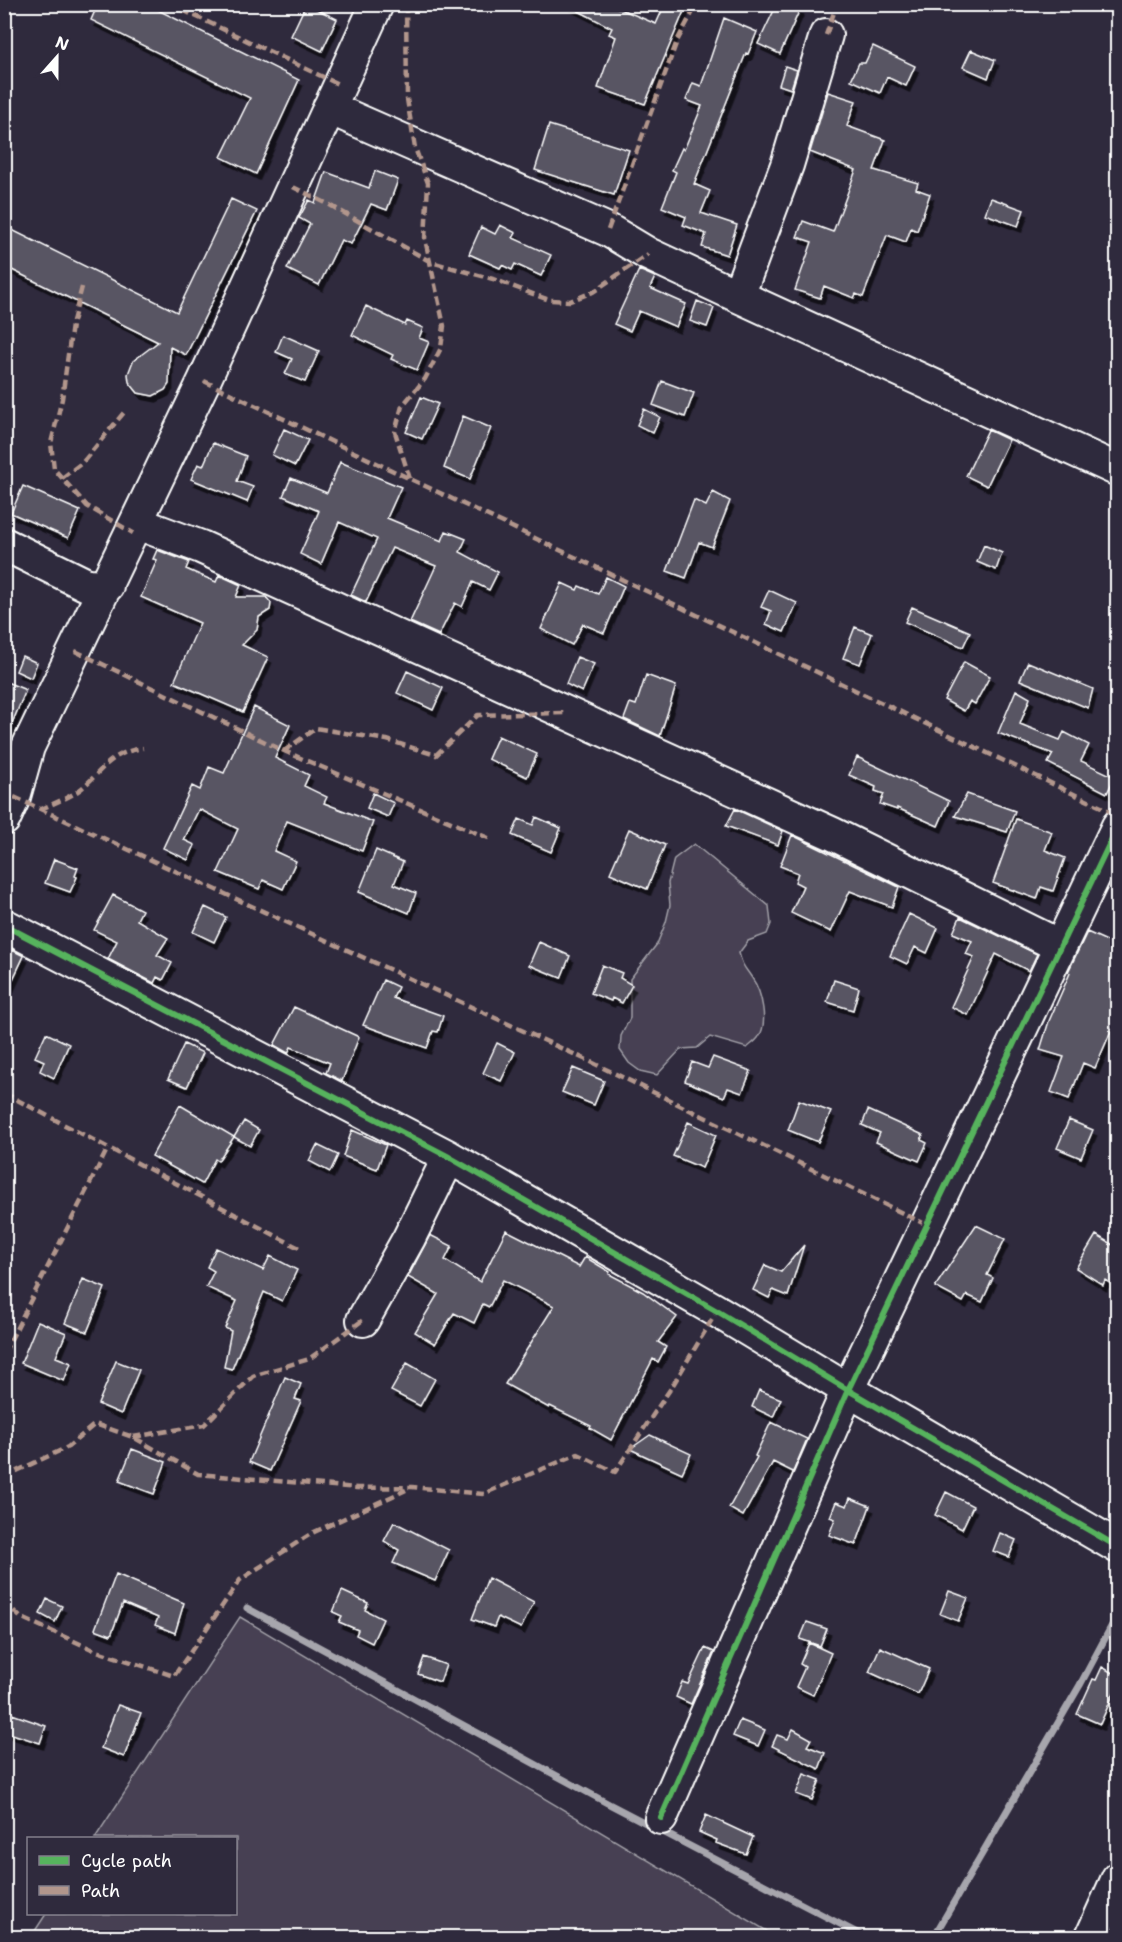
<svg xmlns="http://www.w3.org/2000/svg" width="1122" height="1942" font-family="'Shantell Sans',sans-serif">
	<style>
		.green { fill: #464152; stroke: #a2a0a8; stroke-width: 1.5 }
		.lines { fill: none; stroke-linecap: round; stroke-linejoin: round }
		.stream { stroke: #a7a6ad; stroke-width: 7 }
		.building { fill: #595564; stroke: #fff; stroke-width: 1.5; filter: url(#shadow) }
		.minor-casing { stroke: #fff; stroke-width: 36 }
		.minor { stroke: #2f2a3d; stroke-width: 32 }
		.quiet { stroke: #b2968c; stroke-width: 4.5; stroke-dasharray: 9 4.5; stroke-linecap: butt }
		.cycleway-casing { stroke: #2f2a3d; stroke-width: 10 }
		.cycleway { stroke: #56b35d; stroke-width: 6 }
	</style>
	<defs>
		<filter id="shadow"><feDropShadow dx="3.5" dy="6" stdDeviation="0" flood-color="#0009"/></filter>
	</defs>
	<rect width="100%" height="100%" fill="#2f2a3d"/>
	<filter id="ink" filterUnits="userSpaceOnUse"><feTurbulence type="fractalNoise" baseFrequency=".0167" numOctaves="2"/><feDisplacementMap in="SourceGraphic" scale="12" xChannelSelector="R" yChannelSelector="G"/><feConvolveMatrix kernelMatrix="1 2 1 2 8 2 1 2 1" color-interpolation-filters="sRGB"/></filter>
	<g filter="url(#ink)">
		<path class="green" d="M694,844L769,906L771,924L767,934L748,941L739,953C743,968 745,967 752,978C762,992 769,1024 758,1038C755,1042 750,1045 747,1048L710,1037L697,1048L681,1049L657,1075L640,1071L629,1063L620,1050L621,1036L630,1018V979L657,944L666,922L670,905L668,883L674,859Z
			M240,1617L777,1937H31L46,1914H236V1838H95Z"/>
		<g class="lines">
			<path class="stream" d="M247,1608L609,1804L867,1938
				M933,1938L1080,1685L1118,1614"/>
		</g>
		<path class="building" d="M98,4H146L299,80L256,174L221,157L250,98L91,20Z
			M306,4L337,19L322,51L291,36Z
			M565,4H609L656,24L665,4H687L645,104L598,88L616,37L609,34L612,28Z
			M777,4L800,9L780,54L758,44Z
			M724,18L757,32L748,54L746,53L694,184L710,191L701,213L737,225L727,255L702,247L706,234L683,225L686,217L662,207L676,172L672,170L682,148L684,150L702,106L686,100L693,83L701,86Z
			M873,46L915,66L906,86L887,77L880,93L851,80L859,63H865Z
			M971,50L995,60L988,78L963,67Z
			M785,66L797,70L791,89L779,85Z
			M828,92L856,101L847,126L885,140L874,170L918,183L916,189L930,194L917,231L911,228L906,242L887,235L863,297L856,294L854,298L824,286L820,298L795,290L812,242L797,237L803,221L833,232L856,170L810,152Z
			M549,125L629,150L614,195L535,170Z
			M375,171L398,180L387,210L371,204L351,244L341,240L319,285L287,269L310,224L299,218L309,200L315,203L326,172L369,188Z
			M991,198L1024,210L1018,226L985,214Z
			M231,199L257,211L186,355L170,347L169,384L165,390L153,396L138,393L129,382L128,374L133,361L158,342L4,266V226L177,312Z
			M500,225L516,233L513,238L551,255L541,276L515,264L512,270L502,265L500,268L469,254L481,227L495,234Z
			M639,270L655,277L650,288L686,304L676,327L639,311L630,331L614,324Z
			M697,301L714,308L707,327L690,321Z
			M366,306L405,325L407,321L423,328L419,338L429,342L417,370L391,359L393,355L352,335Z
			M283,335L319,351L305,382L285,374L292,359L276,352Z
			M662,381L694,393L685,417L653,405Z
			M421,397L438,404L422,439L406,432Z
			M644,409L660,417L653,433L637,425Z
			M463,416L491,428L470,479L444,468Z
			M284,429L308,440L295,466L272,455Z
			M988,430L1009,440L987,486L966,476Z
			M213,443L246,456L237,481L253,487L247,502L191,479L198,464L203,466Z
			M340,462L401,487L387,518L442,541L446,531L466,539L460,552L498,572L489,590L473,582L462,607L455,603L439,635L410,622L436,566L392,548L366,602L351,595L377,539L339,522L321,564L300,554L319,511L283,496L291,478L327,493Z
			M23,486L80,511L68,538L11,513Z
			M713,492L730,501L712,547L699,542L686,578L667,571L694,500L706,506Z
			M984,545L1002,553L996,570L977,562Z
			M157,550L189,562L186,569L216,582L219,575L241,585L236,597H266L271,603L270,610L259,617L257,630L242,645L268,657L243,712L174,682L200,623L141,597L157,560L153,559Z
			M606,577L624,586L604,633L583,624L572,645L541,629L562,583L577,590L579,586L598,594Z
			M769,590L797,603L784,632L766,624L771,611L761,607Z
			M912,607L970,632L963,647L905,622Z
			M855,627L872,634L860,664L843,658Z
			M22,656L37,663L31,678L16,671Z
			M577,657L594,664L582,692L566,684Z
			M964,662L990,676L975,704L970,701L964,711L944,700Z
			M1028,662L1093,689L1088,708L1020,680Z
			M407,671L443,688L433,710L397,693Z
			M646,675L676,686L660,736L624,719L630,703L636,705Z
			M4,681L26,690L5,740H4Z
			M1016,690L1030,698L1020,724L1060,740L1064,732L1089,745L1081,761L1115,777L1107,793L1048,763L1053,754L998,733Z
			M254,707L290,725L275,758L309,775L304,786L327,797L324,803L373,822L362,851L287,821L274,851L296,861L283,889L263,880L259,889L218,872L238,829L199,809L184,840L195,845L188,860L163,848L192,786L200,790L209,767L224,773Z
			M498,736L537,754L527,777L488,759Z
			M857,757L949,801L938,826L897,808V810L880,804L884,794L875,791L876,787L849,775Z
			M373,793L394,803L388,817L367,808Z
			M967,794L1015,811L1007,832L955,816Z
			M735,809L783,831L778,845L726,826Z
			M536,817L561,828L551,852L512,835L519,819L533,825Z
			M1016,819L1052,832L1045,850L1065,858L1053,891L1041,887L1037,899L993,883Z
			M629,829L665,845L647,889L610,873Z
			M792,835L899,887L892,907L850,891L831,932L791,913L803,886L795,882L798,873L780,866Z
			M376,850L403,862L394,884L416,893L409,913L359,892Z
			M54,859L78,868L75,876L77,877L70,892L45,883Z
			M113,895L142,910L137,920L168,938L157,955L172,963L163,980L157,977L154,983L108,959L117,941L94,930Z
			M205,907L226,917L214,942L193,932Z
			M909,914L938,928L927,953L915,947L907,964L890,956Z
			M960,917L1037,954L1029,971L996,954L968,1015L951,1007L974,957L966,954L972,941L953,933Z
			M1087,932L1118,946V1003L1113,1015L1117,1017L1095,1068L1083,1063L1069,1099L1051,1092L1064,1057L1040,1050L1049,1021L1070,973L1068,972Z
			M539,942L570,956L561,978L529,965Z
			M4,946L24,956L4,998Z
			M602,965L622,973L620,978L632,985L622,1003L612,998L611,1001L591,993Z
			M383,980L398,987L393,998L443,1016L438,1032L433,1031L427,1048L363,1025Z
			M834,980L859,988L853,1010L827,1002Z
			M294,1007L359,1037L342,1081L326,1073L330,1063L291,1047L288,1053L274,1045Z
			M46,1033L69,1044L54,1078L40,1071L44,1061L35,1057Z
			M497,1043L515,1052L501,1081L483,1073Z
			M184,1044L203,1053L187,1087L168,1079Z
			M713,1057L751,1071L742,1093L728,1088L724,1097L685,1081L692,1062L708,1068Z
			M573,1068L604,1081L594,1105L562,1092Z
			M799,1100L831,1112L818,1142L788,1130Z
			M180,1105L234,1137L218,1161L215,1159L202,1184L152,1156Z
			M868,1110L923,1135L921,1140L927,1143L919,1161L876,1142L880,1133L862,1125Z
			M1069,1120L1093,1130L1081,1158L1057,1148Z
			M244,1121L259,1130L250,1146L234,1137Z
			M688,1122L716,1135L702,1168L673,1156Z
			M352,1130L386,1145L377,1169L343,1156Z
			M317,1145L338,1155L330,1172L309,1161Z
			M976,1225L1005,1239L987,1275L993,1278L982,1302L967,1295L963,1302L935,1287Z
			M506,1230L579,1267L585,1257L610,1272L609,1274L643,1292L677,1317L658,1342L666,1347L658,1362L653,1359L611,1440L590,1428L591,1426L550,1406L549,1408L505,1384L554,1306L503,1280L489,1307L483,1304L474,1323L454,1313L435,1344L415,1332L438,1294L408,1277L430,1235L452,1246L445,1260L480,1282Z
			M1096,1235L1118,1248V1288L1105,1280L1103,1285L1076,1268Z
			M804,1245L788,1296L773,1290L769,1298L753,1290L765,1265L781,1272Z
			M216,1248L263,1270L270,1256L297,1270L282,1301L264,1292L232,1369L224,1367L231,1331L225,1328L237,1301L206,1287L214,1271L207,1267Z
			M83,1279L105,1288L87,1332L65,1323Z
			M38,1321L66,1333L56,1357L71,1363L64,1381L21,1363Z
			M116,1361L139,1370L121,1414L98,1404Z
			M407,1363L435,1379L420,1406L391,1391Z
			M285,1377L301,1384L295,1399L301,1401L270,1471L249,1462Z
			M759,1390L781,1399L773,1417L752,1407Z
			M771,1422L807,1439L793,1472L773,1462L743,1516L729,1508L757,1457L755,1456Z
			M650,1435L691,1454L682,1473L630,1449Z
			M132,1449L166,1462L154,1494L119,1481Z
			M946,1492L973,1506L962,1529L935,1515Z
			M850,1498L870,1506L856,1545L829,1535L835,1519L830,1517L836,1502L847,1506Z
			M394,1522L449,1550L435,1581L393,1563L399,1550L384,1541Z
			M1000,1533L1016,1540L1009,1557L993,1551Z
			M116,1574L184,1603L175,1633L155,1625L158,1618L123,1603L111,1635L95,1629Z
			M488,1578L534,1602L521,1628L498,1617L494,1627L472,1619Z
			M342,1591L368,1603L365,1610L383,1619L372,1643L356,1635L358,1630L339,1622L342,1616L333,1612Z
			M949,1591L968,1598L958,1621L940,1614Z
			M47,1599L62,1606L55,1622L40,1614Z
			M807,1622L827,1629L820,1646L800,1639Z
			M809,1643L831,1653L813,1695L796,1687L805,1667L800,1664Z
			M880,1647L929,1669L918,1694L869,1672Z
			M705,1648L714,1652L691,1704L676,1697L682,1682L688,1684Z
			M424,1657L446,1665L440,1682L418,1674Z
			M1102,1667L1118,1676V1684L1100,1724L1077,1714L1093,1679L1096,1680Z
			M118,1705L141,1713L124,1757L101,1748Z
			M12,1714L46,1726L40,1743L6,1732Z
			M740,1720L765,1730L758,1746L733,1736Z
			M793,1729L811,1739L807,1746L825,1753L819,1769L772,1746L777,1735L788,1739Z
			M804,1774L820,1780L812,1800L796,1794Z
			M706,1815L753,1837L746,1854L716,1843L717,1840L699,1832Z"/>
		<g class="lines">
			<defs>
				<path id="minor" d="M329,108L608,230L648,254L738,296L1118,470
					M738,296L787,165L826,35
					M137,523L201,547L833,834L1060,946
					M4,544L87,585L107,586
					M4,819L14,797L28,747L204,381L377,4
					M4,925L449,1157L717,1311L848,1390L1118,1547
					M363,1320L409,1238L449,1157
					M661,1818L848,1390L1118,826
					M1091,1938L1118,1878"/>
			</defs>
			<use href="#minor" class="minor-casing"/>
			<use href="#minor" class="minor"/>
			<path class="quiet" d="M170,4L340,85
				M406,4L407,99L415,148L428,183L425,239L444,326L441,348L425,379L402,406L395,432L410,479
				M826,35L837,4
				M293,187L328,204L431,262L493,279L549,300L570,301L593,292L648,254
				M608,230L677,41L697,4
				M82,287L72,325L62,399L51,443L54,469L87,506L133,533
				M204,381L1118,815
				M62,478L83,462L126,410
				M75,651L284,751L493,840
				M284,751L316,728L387,740L436,755L478,715L565,713
				M14,797L589,1061L927,1225
				M40,810C53,803 70,798 82,788C105,768 110,753 143,748
				M4,1093L301,1249
				M4,1353L108,1148
				M133,1437L204,1425L253,1376L309,1359L363,1320
				M4,1477L68,1447L95,1424L133,1437L198,1474L357,1488L412,1487L483,1494L578,1454L615,1472L673,1385L717,1311
				M4,1601L20,1617L94,1650L174,1676L240,1580L312,1533L406,1490"/>
			<defs>
				<path id="cycleway" d="M4,925L449,1157L717,1311L848,1390L1118,1547
					M661,1818L848,1390L1118,826"/>
			</defs>
			<use href="#cycleway" class="cycleway-casing"/>
			<use href="#cycleway" class="cycleway"/>
		</g>
	</g>
	<rect width="1122" height="1942" fill="none" stroke="#2f2a3d" stroke-width="24"/>
	<rect x="12" y="12" width="1098" height="1918" fill="none" stroke="#fff" stroke-width="2" filter="url(#ink)"/>
	<rect x="27" y="1837" width="210" height="78" fill="#2f2a3d" stroke="#827f8b" stroke-width="1.5"/>
	<rect x="39" y="1856" width="30" height="9" fill="#56b35d" stroke="#827f8b" stroke-width="1.5"/>
	<text x="81" y="1867" font-size="18" fill="#ffffff">Cycle path</text>
	<rect x="39" y="1886" width="30" height="9" fill="#b2968c" stroke="#827f8b" stroke-width="1.5"/>
	<text x="81" y="1897" font-size="18" fill="#ffffff">Path</text>
	<g transform="translate(57 57) rotate(21)" stroke="#2f2a3d" stroke-width="4.5" paint-order="stroke">
	<path d="M0-4.5L10 22L0 15L-10 22Z" fill="#ffffff"/>
	<text y="-9" font-size="16" font-weight="bold" text-anchor="middle" fill="#ffffff">N</text>
	</g>
</svg>
